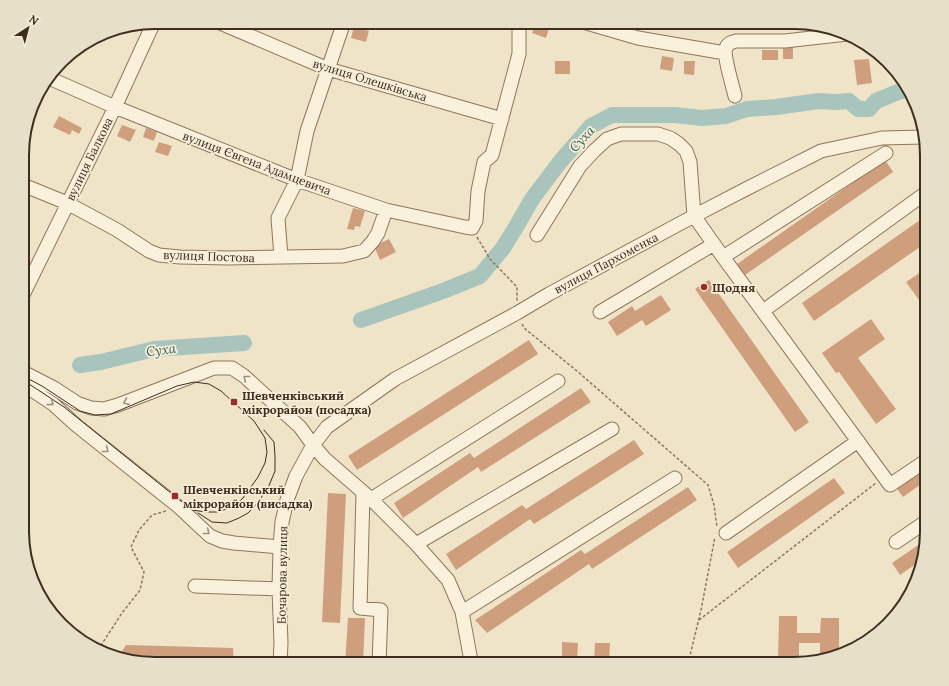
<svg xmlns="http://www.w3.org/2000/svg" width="949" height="686" font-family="Lora,serif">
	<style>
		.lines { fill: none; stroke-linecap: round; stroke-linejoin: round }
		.river { stroke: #a9c4bc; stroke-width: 16 }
		.building { fill: #cf9f7d }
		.minor-casing { stroke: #8d765c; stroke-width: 15 }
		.path { stroke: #8d765c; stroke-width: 1.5; stroke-dasharray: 3 2; stroke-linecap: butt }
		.minor { stroke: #faf1dc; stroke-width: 13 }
		.tram { stroke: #3d2e20; stroke-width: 1 }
		.oneway { stroke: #9c907e }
		.poi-dot { fill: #9e2a2b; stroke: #f7eed8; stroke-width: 1.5 }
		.labels { text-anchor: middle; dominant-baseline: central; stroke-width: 3.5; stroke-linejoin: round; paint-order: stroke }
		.street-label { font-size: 12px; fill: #3d2e20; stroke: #f7eed8 }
		.poi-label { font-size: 12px; font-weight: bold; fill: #3d2e20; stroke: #f7eed8; text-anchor: start }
		.water-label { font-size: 13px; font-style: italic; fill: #2f5d5a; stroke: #f7eed8 }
		.rim { fill: none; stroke: #3d2e20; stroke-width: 2 }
	</style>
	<rect width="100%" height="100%" fill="#f0e4c8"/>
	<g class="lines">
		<path class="river" d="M361,320L443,291L480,276L503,248L516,227L532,199L560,162L591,126L612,115H675L702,118L726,116L747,109L776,107L819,101L835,102L849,101L858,109H869L876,101L898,92L908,90
			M80,365L101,362L154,349L244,343"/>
	</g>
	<path class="building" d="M536,22H551L546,38L532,33Z
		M354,27L369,31L366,42L351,38Z
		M783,47H793V59H783Z
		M762,50H778V60H762Z
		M662,56L674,58L672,71L660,69Z
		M869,59L872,83L857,85L854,60Z
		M555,61H570V74H555Z
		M684,61H695L694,75L684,74Z
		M59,116L82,128L79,134L72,130L70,135L53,127Z
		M122,125L136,130L130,142L117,136Z
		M146,128L157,132L154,141L143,137Z
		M159,142L172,146L168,156L155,152Z
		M885,160L893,172L745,275L737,264Z
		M353,208L365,211L360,227L355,226L354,230L347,229Z
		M927,215V242L814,321L802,303Z
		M389,239L396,252L380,260L374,246Z
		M921,272L927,281V311L906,282Z
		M709,280L809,422L795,432L695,289Z
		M661,295L671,310L646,326L642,320L617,336L608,322L632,306L635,311Z
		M871,319L885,339L858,358L896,409L876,424L839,372L836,373L822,353Z
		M529,340L538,354L357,470L348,456Z
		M581,388L591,402L481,472L478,467L403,518L394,503L470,453L474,458Z
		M634,440L644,454L534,524L530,519L456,570L446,554L522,505L526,509Z
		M927,463V480L903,497L895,486Z
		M834,478L845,493L738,568L727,552Z
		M688,487L697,500L592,569L589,564L487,633L475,620L581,550L585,554Z
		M328,493L346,494L340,623L322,622Z
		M927,539L923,559L900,575L892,563Z
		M779,616H797V633H820L821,618H839V654L820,658V643H799V663L795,664H778Z
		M348,618H365L363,664H345Z
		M562,642L578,643L577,662L588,663V664H562Z
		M595,643H610L609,664H594Z
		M126,645L233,648L234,664H146L118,658Z"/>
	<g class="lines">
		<defs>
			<path id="minor" d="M218,22L328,69L502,119
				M583,22L638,38L725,53
				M49,78L115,107L297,180L386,210L465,227L472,228L476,221L478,191L484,162L492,155L519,54V28L520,22
				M735,96C733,87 723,55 726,48C728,43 732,42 736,41H785L847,34
				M23,185L67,203L117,230L149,251L159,255L180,257L228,258L343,256L364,251L373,241L378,233L386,210
				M537,235L580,166L594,151L607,139L621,134H658L670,138L679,144L686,151L690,162L694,216L723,257L890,485L927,460
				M281,257L278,218L297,180L307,131L344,22
				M723,257L886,153
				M23,295L115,107L154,22
				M763,311L927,192
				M600,312L714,244
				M23,372L54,388L77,403L91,408L104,409L118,405L214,368H232L244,376L300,427L313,445L325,459L371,499L416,544L448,580L462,612L471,661
				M23,384L53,404L76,425L179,507L210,536L222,541L234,543L280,547
				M363,493L360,608L381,610L379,664
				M371,499L558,381
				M726,533L858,441
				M896,542L927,521
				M416,544L612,429
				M195,586L279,589
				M462,612L675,478
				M280,664L281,643L279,589L280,547L282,522L287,500L296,476L313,445L327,427L395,379L517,313L549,294L694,216L746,189L821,151L882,138L924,137"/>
		</defs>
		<use href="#minor" class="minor-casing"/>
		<path class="path" d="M477,237L490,259L517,287V301
			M522,324L524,328L577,371L708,485L714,505L717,527
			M699,620L876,483
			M98,650L122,613L140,590L144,572L131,547L139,530L152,515L166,511
			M688,664L701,610L715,537"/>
		<use href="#minor" class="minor"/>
		<path class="tram" d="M23,380L64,407L192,510L206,512H217L233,507L243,498L258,477L265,463L267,452L265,438L254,421L221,391L209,384L194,382L177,386L111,414L95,415L80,411L42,386L23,376
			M198,513L212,522L227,523L239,518L248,513L255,506L268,488L275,471V456L274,442L264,430"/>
	</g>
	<defs><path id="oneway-chevron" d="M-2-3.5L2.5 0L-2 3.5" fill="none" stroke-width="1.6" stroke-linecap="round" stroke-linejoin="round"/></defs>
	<g class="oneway">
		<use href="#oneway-chevron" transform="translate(246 378) rotate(-141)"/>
		<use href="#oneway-chevron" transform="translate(126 402) rotate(159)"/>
		<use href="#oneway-chevron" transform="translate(51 403) rotate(37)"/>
		<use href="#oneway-chevron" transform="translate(106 450) rotate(39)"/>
		<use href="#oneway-chevron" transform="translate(207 532) rotate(39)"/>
	</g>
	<g class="poi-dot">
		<circle cx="704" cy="287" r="4"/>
		<rect x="230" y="398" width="8" height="8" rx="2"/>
		<rect x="171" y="492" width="8" height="8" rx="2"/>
	</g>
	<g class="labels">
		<g class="street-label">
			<text transform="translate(370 80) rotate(17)">вулиця Олешківська</text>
			<text transform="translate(89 159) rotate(-64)">вулиця Балкова</text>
			<text transform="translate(257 163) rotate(21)">вулиця Євгена Адамцевича</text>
			<text transform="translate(209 256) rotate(2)">вулиця Постова</text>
			<text transform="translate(606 263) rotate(-28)">вулиця Пархоменка</text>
			<text transform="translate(282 575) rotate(-89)">Бочарова вулиця</text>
		</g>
		<g class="poi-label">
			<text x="712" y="287">Щодня</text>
			<text x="242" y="395">Шевченківський<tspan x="242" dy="14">мікрорайон (посадка)</tspan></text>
			<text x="183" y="489">Шевченківський<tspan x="183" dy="14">мікрорайон (висадка)</tspan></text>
		</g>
		<g class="water-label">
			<text transform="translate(582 139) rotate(-47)">Суха</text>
			<text transform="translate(161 350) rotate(-7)">Суха</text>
		</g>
	</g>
	<path d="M0 0H949V686H0ZM155 29H794A126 126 0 0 1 920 155V531A126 126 0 0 1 794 657H155A126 126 0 0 1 29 531V155A126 126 0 0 1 155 29Z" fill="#e8dfc9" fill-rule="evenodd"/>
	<path class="rim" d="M155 29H794A126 126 0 0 1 920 155V531A126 126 0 0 1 794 657H155A126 126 0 0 1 29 531V155A126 126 0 0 1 155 29Z"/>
	<g transform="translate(28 28) rotate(36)" stroke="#f7eed8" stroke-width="3" paint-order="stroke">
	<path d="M0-3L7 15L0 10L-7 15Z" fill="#3d2e20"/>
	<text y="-6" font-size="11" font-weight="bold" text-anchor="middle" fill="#3d2e20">N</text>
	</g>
</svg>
